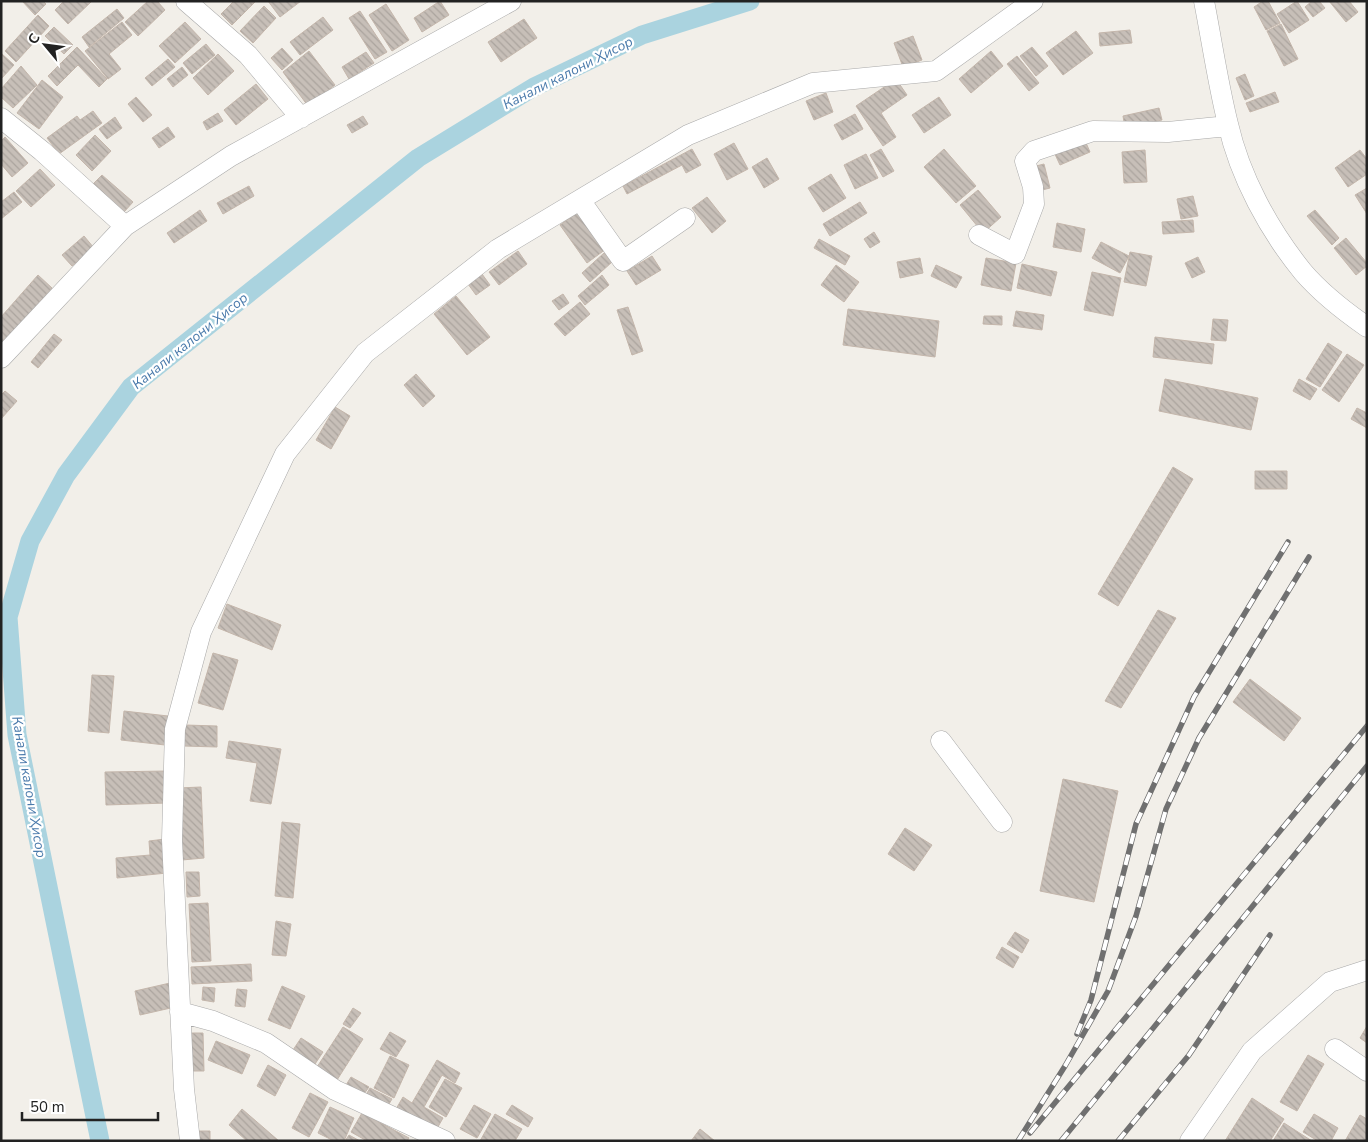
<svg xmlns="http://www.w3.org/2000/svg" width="1368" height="1142" font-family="'Nunito Sans',sans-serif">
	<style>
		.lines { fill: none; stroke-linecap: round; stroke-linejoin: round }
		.canal { stroke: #aad3df; stroke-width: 19 }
		.building { fill: url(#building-back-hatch); stroke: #c4b6ab }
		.minor-casing { stroke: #a9a9a9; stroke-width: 21 }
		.minor { stroke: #fff; stroke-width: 20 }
		.rail-casing { stroke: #707070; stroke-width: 5.5 }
		.rail { stroke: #fff; stroke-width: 4; stroke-dasharray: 11; stroke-linecap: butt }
		.labels { text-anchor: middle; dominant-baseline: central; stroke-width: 4.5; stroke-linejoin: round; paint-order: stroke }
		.water-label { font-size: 14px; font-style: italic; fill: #4a7aab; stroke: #fff }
	</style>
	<defs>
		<pattern id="building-back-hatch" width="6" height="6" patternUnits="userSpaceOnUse" patternTransform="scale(1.25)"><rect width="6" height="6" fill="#c7bfb8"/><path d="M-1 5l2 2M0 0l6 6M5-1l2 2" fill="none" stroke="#aba49e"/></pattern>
	</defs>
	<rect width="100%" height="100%" fill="#f2efe9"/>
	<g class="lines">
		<path class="canal" d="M100,1141L17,735L8,617L30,541L66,475L131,387L418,158L534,87L642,35L750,1"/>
	</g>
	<path class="building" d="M22,1H43L46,4L35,15Z
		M64,1H92L68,24L55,10Z
		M148,1H157L165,10L138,36L125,22Z
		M234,1L255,2L232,25L221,14Z
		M268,1H301L280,17Z
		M440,1L449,15L422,32L414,18Z
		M1263,1H1268L1280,23L1266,30L1254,7Z
		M1297,1L1309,20L1289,33L1277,14Z
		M1312,1H1319L1325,8L1313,17L1305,7Z
		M1329,1H1349L1358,12L1346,22Z
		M386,4L409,40L392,51L369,15Z
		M264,6L276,18L253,43L240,31Z
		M117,9L124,18L89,47L82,37Z
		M360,11L387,52L375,59L349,18Z
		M38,15L49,26L16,62L5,51Z
		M323,17L333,30L300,55L290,42Z
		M524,19L537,38L501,62L488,42Z
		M122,22L132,35L109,54L121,69L108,79L85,51Z
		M185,22L201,39L175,63L159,46Z
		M1281,24L1298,59L1284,66L1267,31Z
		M54,27L73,45L64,54L45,36Z
		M1130,30L1132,43L1100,46L1099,33Z
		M1076,31L1093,53L1063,75L1046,53Z
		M913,36L922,60L903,67L894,43Z
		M206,44L215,55L192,74L183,63Z
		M77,47L107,79L99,87L78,65L57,86L48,76Z
		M1032,47L1048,66L1036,76L1020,56Z
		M282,48L293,60L282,70L271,58Z
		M309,51L335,85L308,106L283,72Z
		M991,51L1003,66L971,93L959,79Z
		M366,52L374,63L349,79L342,67Z
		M1,53L14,65L1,79Z
		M218,54L234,71L208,95L193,78Z
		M1017,56L1039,83L1029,91L1007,64Z
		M168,59L175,67L152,86L145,78Z
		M21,66L37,85L13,108L1,97V89Z
		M182,67L188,75L173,87L167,79Z
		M1245,74L1254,96L1245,100L1236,78Z
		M896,79L907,95L881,113L896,137L883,146L856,106Z
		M42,80L63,97L39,129L17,113Z
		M256,84L268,99L236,125L224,110Z
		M1275,92L1279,102L1250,112L1246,103Z
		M826,93L833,112L814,120L806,101Z
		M136,97L152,115L143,122L128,104Z
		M939,97L951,115L924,133L912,115Z
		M1159,108L1162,120L1125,128L1123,116Z
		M93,111L102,123L59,154L47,138L77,116L80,120Z
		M218,113L223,121L207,130L203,122Z
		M855,114L863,129L842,140L834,125Z
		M363,116L368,124L352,133L347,125Z
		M115,117L122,128L107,139L99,129Z
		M168,127L175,137L159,148L152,138Z
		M95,135L111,151L92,171L76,155Z
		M1083,136L1090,152L1060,165L1053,150Z
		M5,137L28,163L12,177L1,164V141Z
		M734,143L748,169L727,180L714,154Z
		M692,149L701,165L686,173L682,165L627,194L623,186Z
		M881,149L894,171L883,177L870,155Z
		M944,149L976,186L956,203L924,167Z
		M1145,150L1147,182L1124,183L1122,152Z
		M1360,150L1367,159V174L1348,187L1335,168Z
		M866,154L878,178L855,189L844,165Z
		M767,158L779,179L764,188L752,167Z
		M1044,164L1050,188L1038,191L1032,167Z
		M40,169L55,185L31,207L16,191Z
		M831,174L846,198L823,212L808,188Z
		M102,175L133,202L124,212L93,184Z
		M249,186L254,196L223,214L217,203Z
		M1367,188V214L1355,195Z
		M978,190L1001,217L983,233L960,205Z
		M14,192L22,202L1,219V202Z
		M1193,196L1198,216L1181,219L1177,199Z
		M707,197L726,221L712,233L692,208Z
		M860,202L867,213L830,236L823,224Z
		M200,210L207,221L174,243L167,233Z
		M1315,210L1339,238L1332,245L1307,216Z
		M579,211L606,249L587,263L560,225Z
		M1193,220L1194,232L1163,234L1162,222Z
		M1057,223L1085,229L1081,252L1053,247Z
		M874,232L880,242L870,248L864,239Z
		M84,236L94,248L72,266L62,255Z
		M1346,238L1367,263V266L1356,275L1334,248Z
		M819,239L850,256L845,265L814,248Z
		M1101,242L1129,256L1120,273L1092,258Z
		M518,251L527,264L499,285L489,272Z
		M1130,252L1152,256L1146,286L1124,282Z
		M604,253L612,262L590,282L582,273Z
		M652,256L661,270L636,285L627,271Z
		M1198,257L1205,272L1192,278L1185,263Z
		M920,258L923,273L900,278L897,262Z
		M986,258L1016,263L1011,291L981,285Z
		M1022,264L1057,272L1051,296L1017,288Z
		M836,265L859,282L844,302L821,285Z
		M936,265L962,277L956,288L931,276Z
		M1092,272L1121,278L1113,316L1084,310Z
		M482,274L490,285L476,295L468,284Z
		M38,275L52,288L1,345V317Z
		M602,275L609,285L585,305L578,296Z
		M563,294L569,303L559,310L552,301Z
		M456,296L490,337L467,355L434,314Z
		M580,302L590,314L565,336L554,324Z
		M628,307L643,351L632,355L617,310Z
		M848,309L939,321L935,357L843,345Z
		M1016,311L1044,315L1042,330L1013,326Z
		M984,316H1002V325L983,324Z
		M1213,319L1228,320L1226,341L1211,340Z
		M54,334L62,340L38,368L31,362Z
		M1155,337L1214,344L1212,364L1153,357Z
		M1328,343L1342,352L1320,387L1306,379Z
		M1347,354L1364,365L1339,402L1322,390Z
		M416,374L435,396L423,407L404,385Z
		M1165,379L1258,398L1251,430L1159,411Z
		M1299,379L1317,389L1310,400L1293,391Z
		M5,391L17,401L1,419V395Z
		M335,407L350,416L331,449L316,440Z
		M1357,408L1367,413V428L1351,419Z
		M1173,467L1193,479L1118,606L1098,594Z
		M1255,471H1287V489H1255Z
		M227,604L281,625L272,650L218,628Z
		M1158,610L1176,618L1121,708L1105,701Z
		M213,653L238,660L223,710L198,703Z
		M92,675L114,676L109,733L88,731Z
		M1250,679L1301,718L1284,741L1233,702Z
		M124,711L168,716L165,745L121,740Z
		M185,725L217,726V747L184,746Z
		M229,741L281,749L271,804L250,801L257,763L226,758Z
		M166,771L167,803L106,805L105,772Z
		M1063,779L1118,791L1094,902L1040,891Z
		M201,787L204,858L182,860L178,788Z
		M282,822L300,824L293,898L275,896Z
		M905,828L932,845L914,871L888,854Z
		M165,839L167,873L117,878L116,858L150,855L149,841Z
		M186,872H199L200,896L187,897Z
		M208,903L211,961L192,962L189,904Z
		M276,921L291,924L286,956L272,955Z
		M1015,932L1029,940L1022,953L1007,944Z
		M1002,947L1019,957L1013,968L996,958Z
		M251,964L252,981L192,984L191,967Z
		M170,983L175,1007L140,1015L135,991Z
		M282,986L305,996L290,1029L268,1020Z
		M203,987L215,988L214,1002L202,1000Z
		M237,989L247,990L245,1007L235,1006Z
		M353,1008L361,1013L350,1028L343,1024Z
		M1367,1026V1043L1360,1038Z
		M343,1027L363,1039L337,1080L317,1067Z
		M390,1032L406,1041L396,1057L380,1049Z
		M190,1033H203L204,1071H190Z
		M301,1038L323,1052L315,1064L293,1050Z
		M216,1041L250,1055L242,1074L208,1060Z
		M1308,1055L1324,1064L1297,1111L1280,1102Z
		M390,1056L409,1065L394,1098L374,1088Z
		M437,1060L460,1073L455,1083L442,1075L424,1107L443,1118L435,1132L396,1109L403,1097L412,1103Z
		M268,1065L286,1075L275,1096L257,1086Z
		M351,1077L369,1087L364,1094L346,1085Z
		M445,1079L462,1088L446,1117L429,1107Z
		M370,1088L392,1099L386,1109L364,1098Z
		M310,1093L328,1102L309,1137L292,1128Z
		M1252,1098L1284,1119L1270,1141H1225Z
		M474,1105L491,1114L477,1138L460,1129Z
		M512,1105L533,1118L528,1127L506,1114Z
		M330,1107L354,1118L344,1141H334L318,1133Z
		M242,1109L279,1141H247L229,1125Z
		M362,1113L409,1138L407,1141H367L351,1132Z
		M495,1114L522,1129L515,1141H480Z
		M1314,1114L1338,1128L1331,1141H1318L1303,1132Z
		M1360,1115L1367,1119V1141H1345Z
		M1284,1123L1312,1141H1273Z
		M700,1129L715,1141H691Z
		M194,1131H210V1141H196Z
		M349,1135L360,1141H345Z"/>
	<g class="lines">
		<defs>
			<path id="minor" d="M186,1L248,55L301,118
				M1204,1C1212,42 1218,84 1228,124C1240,177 1269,230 1303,272C1321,293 1344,311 1367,327
				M1,118L42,151L125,226
				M580,200L623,261L685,218
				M979,235L1015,254L1034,204L1033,187L1025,161L1034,151L1093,131L1168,132L1228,126
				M1,358L125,226L231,156L511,1
				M941,741L1002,822
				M180,1012L213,1021L266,1043L335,1090L445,1141
				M1335,1049L1367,1071
				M190,1141L184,1089L172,840L175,729L201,632L285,454L365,353L498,249L688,135L813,83L936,71L1033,1
				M1190,1141L1252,1051L1330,982L1367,970"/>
		</defs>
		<use href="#minor" class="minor-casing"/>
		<use href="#minor" class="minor"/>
		<defs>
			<path id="rail" d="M1077,1034L1091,1000L1136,824L1194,697L1288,542
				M1030,1133L1367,726
				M1018,1141L1065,1066L1108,991L1136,916L1166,809L1199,738L1309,557
				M1061,1141L1367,766
				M1118,1141L1189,1055L1270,935"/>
		</defs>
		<use href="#rail" class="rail-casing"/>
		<use href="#rail" class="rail"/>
	</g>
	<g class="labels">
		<g class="water-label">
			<text transform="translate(568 73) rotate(-27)">Канали калони Ҳисор</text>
			<text transform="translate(190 341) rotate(-39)">Канали калони Ҳисор</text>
			<text transform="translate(29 787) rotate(80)">Канали калони Ҳисор</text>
		</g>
	</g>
	<rect width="1368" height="1142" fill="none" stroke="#222222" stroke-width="5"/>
	<g transform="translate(45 45) rotate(299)" stroke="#ffffff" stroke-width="4" paint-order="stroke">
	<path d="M0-4L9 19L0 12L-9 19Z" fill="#222222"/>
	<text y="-8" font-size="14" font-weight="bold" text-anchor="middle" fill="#222222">С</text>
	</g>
	<path d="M22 1112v8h136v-8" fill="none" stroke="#222222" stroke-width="2.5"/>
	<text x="30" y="1112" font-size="15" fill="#222222" stroke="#ffffff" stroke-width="4" paint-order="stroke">50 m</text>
</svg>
